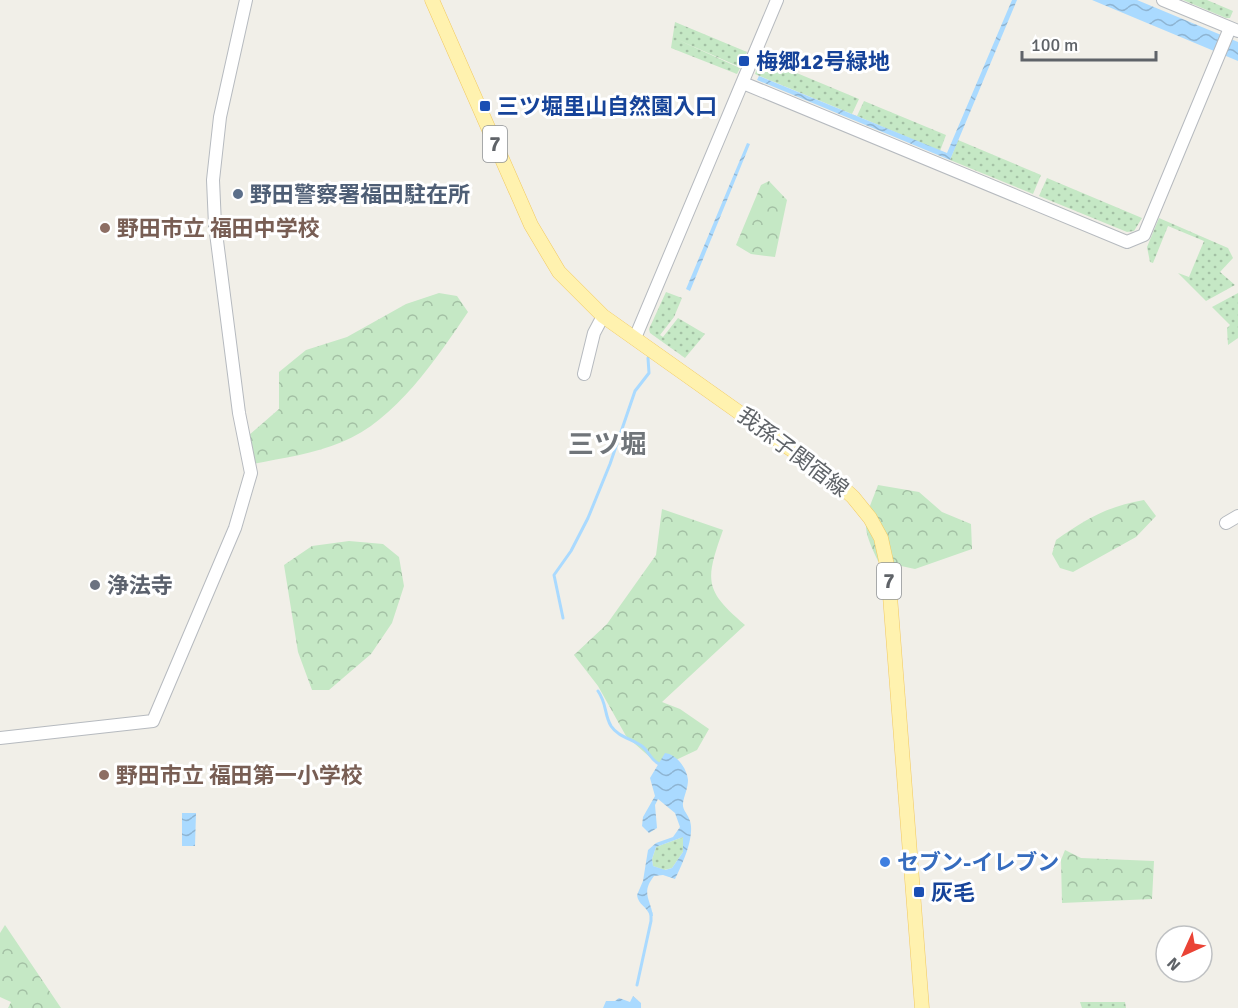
<svg xmlns="http://www.w3.org/2000/svg" width="1238" height="1008" font-family="Signika,'Noto Sans JP',sans-serif">
	<style>
		.grass { fill: url(#grass-dots) }
		.forest { fill: url(#forest-crowns) }
		.water { fill: url(#water-waves); fill-rule: evenodd }
		.lines { fill: none; stroke-linecap: round; stroke-linejoin: round }
		.stream { stroke: #aadaff; stroke-width: 3 }
		.secondary-casing { stroke: #b6babf; stroke-width: 14 }
		.primary-casing { stroke: #f2c960; stroke-width: 15 }
		.secondary { stroke: #fff; stroke-width: 12 }
		.primary { stroke: #fff2af; stroke-width: 14 }
		.transit-dot { fill: #1a4fb4; stroke: #fff; stroke-width: 2 }
		.service-dot { fill: #5c6f8a; stroke: #fff; stroke-width: 2 }
		.education-dot { fill: #8d6e63; stroke: #fff; stroke-width: 2 }
		.worship-dot { fill: #6b7280; stroke: #fff; stroke-width: 2 }
		.shop-dot { fill: #3f7fe0; stroke: #fff; stroke-width: 2 }
		.labels { text-anchor: middle; dominant-baseline: central; stroke-width: 6; stroke-linejoin: round; paint-order: stroke }
		.shield { fill: #fff; stroke: #8f9295; stroke-width: 1.5 }
		.shield-label { font-size: 21px; font-weight: bold; fill: #5f6368 }
		.transit-label { font-size: 22px; font-weight: bold; fill: #164399; stroke: #fff; text-anchor: start }
		.service-label { font-size: 22px; font-weight: bold; fill: #4e5e75; stroke: #fff; text-anchor: start }
		.education-label { font-size: 22px; font-weight: bold; fill: #785e54; stroke: #fff; text-anchor: start }
		.street-label { font-size: 22px; fill: #5f6368; stroke: #fff }
		.worship-label { font-size: 22px; font-weight: bold; fill: #5b616d; stroke: #fff; text-anchor: start }
		.shop-label { font-size: 22px; font-weight: bold; fill: #366cbe; stroke: #fff; text-anchor: start }
		.quarter-label { font-size: 26px; font-weight: bold; fill: #70757a; stroke: #fff }
	</style>
	<defs>
		<pattern id="grass-dots" width="8" height="8" patternUnits="userSpaceOnUse" patternTransform="scale(1.5)"><rect width="8" height="8" fill="#c5e8c5"/><path d="M2 2h.1M6 6h.1" fill="none" stroke="#a3c0a4" stroke-width="1.8" stroke-linecap="round"/></pattern>
		<pattern id="forest-crowns" width="20" height="18" patternUnits="userSpaceOnUse" patternTransform="scale(1.5)"><rect width="20" height="18" fill="#c5e8c5"/><path d="M2 6a3 3 0 1 1 6 0M12 15a3 3 0 1 1 6 0" fill="none" stroke="#a3c0a4"/></pattern>
		<pattern id="water-waves" width="16" height="10" patternUnits="userSpaceOnUse" patternTransform="scale(1.5)"><rect width="16" height="10" fill="#aadaff"/><path d="M0 5q4-4 8 0t8 0" fill="none" stroke="#8eb4d2"/></pattern>
	</defs>
	<rect width="100%" height="100%" fill="#f1efe8"/>
	<path class="grass" d="M1183,0H1207L1233,11L1230,18H1226Z
		M675,22L747,52L740,67L676,39L740,68L737,74L671,48Z
		M761,58L859,99L852,114L755,74Z
		M864,101L946,135L940,151L857,116Z
		M958,140L1041,175L1033,194L950,160Z
		M1047,178L1142,218L1134,231L1127,232L1039,196Z
		M1159,218L1228,248L1233,258L1220,272L1235,285L1206,301L1178,273L1189,277L1204,241L1168,226L1153,263L1150,262L1147,247Z
		M666,292L682,298L674,317L660,335L663,337L678,318L705,334L685,358L650,333L649,329Z
		M1238,293V338L1228,345L1227,328L1230,325L1212,307Z
		M683,837V852L672,868L664,870L653,866L652,859L656,847Z
		M1080,1002H1125L1126,1008H1082Z"/>
	<path class="forest" d="M769,181L787,200L775,257L751,254L736,245L761,185Z
		M439,293L457,296L468,312C437,358 395,421 342,442C314,454 282,458 253,464L249,435L279,409V372L306,350L347,337L406,304Z
		M878,485L919,492L942,512L971,524L972,549L915,569L878,561C860,524 864,522 878,485Z
		M1144,500L1156,516L1136,537L1073,572L1060,568L1052,554L1056,540C1086,519 1108,506 1144,500Z
		M662,509L723,530C705,581 704,590 745,625L662,702L680,709L709,729L697,750L661,767L626,736L598,686L574,655L607,624L656,555Z
		M349,541L383,544L399,557L404,586L392,623L371,654L329,690H312L298,652L284,565L312,546Z
		M1065,850L1081,858L1154,861L1152,899L1062,903L1061,860Z
		M5,925L61,1008H8L11,1002L0,997V933Z"/>
	<path class="water" d="M1012,0H1017L950,160L757,80L759,76L947,153Z
		M1092,0H1137L1238,42V61Z
		M747,143L750,144L690,291L686,289Z
		M665,753C676,754 687,768 688,780C688,788 684,796 683,803C682,810 688,814 690,821C695,837 682,865 675,879L663,875L654,876C641,893 650,898 653,916H650C647,906 638,905 637,895L643,881L648,850L656,843L673,837L680,827L675,813L658,799L655,805L657,828L649,833L642,826L643,817L655,796L650,778ZM683,837V852L672,868L665,870L653,866L652,859L656,847Z
		M182,813H196L195,846H182Z
		M633,996L641,1003V1008H603L606,1001H615L619,998L630,1002Z"/>
	<g class="lines">
		<path class="stream" d="M563,618L554,575L571,551L588,518L610,464L635,391L649,373L648,358
			M598,691C607,704 604,714 611,726C618,737 633,739 643,747C650,753 650,759 659,764
			M637,985L651,921V913"/>
		<defs>
			<path id="secondary" d="M1163,0L1238,31
				M743,83L1127,242L1144,235L1230,28
				M635,338L777,0
				M584,374L594,333L603,316
				M1226,523L1238,516
				M0,738L153,721L235,528L251,473L239,413L215,225L213,180L220,117L246,0"/>
			<path id="primary" d="M432,0L531,225L559,272L603,316L833,479L853,497L870,518L881,538L888,570L922,1008"/>
		</defs>
		<use href="#secondary" class="secondary-casing"/>
		<use href="#primary" class="primary-casing"/>
		<use href="#secondary" class="secondary"/>
		<use href="#primary" class="primary"/>
	</g>
	<g class="transit-dot">
		<rect x="738" y="55" width="12" height="12" rx="3"/>
		<rect x="479" y="100" width="12" height="12" rx="3"/>
		<rect x="913" y="886" width="12" height="12" rx="3"/>
	</g>
	<circle class="service-dot" cx="238" cy="194" r="6"/>
	<g class="education-dot">
		<circle cx="105" cy="228" r="6"/>
		<circle cx="104" cy="775" r="6"/>
	</g>
	<circle class="worship-dot" cx="95" cy="585" r="6"/>
	<circle class="shop-dot" cx="885" cy="862" r="6"/>
	<g class="labels">
		<g class="shield">
			<rect x="483" y="126" width="24" height="36" rx="4.5"/>
			<rect x="877" y="563" width="24" height="36" rx="4.5"/>
		</g>
		<g class="shield-label">
			<text x="495" y="144">7</text>
			<text x="889" y="581">7</text>
		</g>
		<g class="transit-label">
			<text x="756" y="61">梅郷12号緑地</text>
			<text x="497" y="106">三ツ堀里山自然園入口</text>
			<text x="931" y="892">灰毛</text>
		</g>
		<g class="service-label">
			<text x="250" y="194">野田警察署福田駐在所</text>
		</g>
		<g class="education-label">
			<text x="117" y="228">野田市立 福田中学校</text>
			<text x="116" y="775">野田市立 福田第一小学校</text>
		</g>
		<g class="street-label">
			<text transform="translate(793 452) rotate(37)">我孫子関宿線</text>
		</g>
		<g class="worship-label">
			<text x="107" y="585">浄法寺</text>
		</g>
		<g class="shop-label">
			<text x="897" y="862">セブン-イレブン</text>
		</g>
		<g class="quarter-label">
			<text x="607" y="445">三ツ堀</text>
		</g>
	</g>
	<g transform="translate(1184 954) rotate(225)"><circle r="28" fill="#ffffff" stroke="#bfc1c3" stroke-width="1.5"/>
	<path d="M0-4.5L10 22L0 15L-10 22Z" fill="#ea4335"/>
	<text y="-9" font-size="16" font-weight="bold" text-anchor="middle" fill="#5f6368">N</text>
	</g>
	<path d="M1022 51v9h134v-9" fill="none" stroke="#5f6368" stroke-width="3"/>
	<text x="1031" y="51" font-size="18" fill="#5f6368" stroke="#ffffff" stroke-width="4.5" paint-order="stroke">100 m</text>
</svg>
